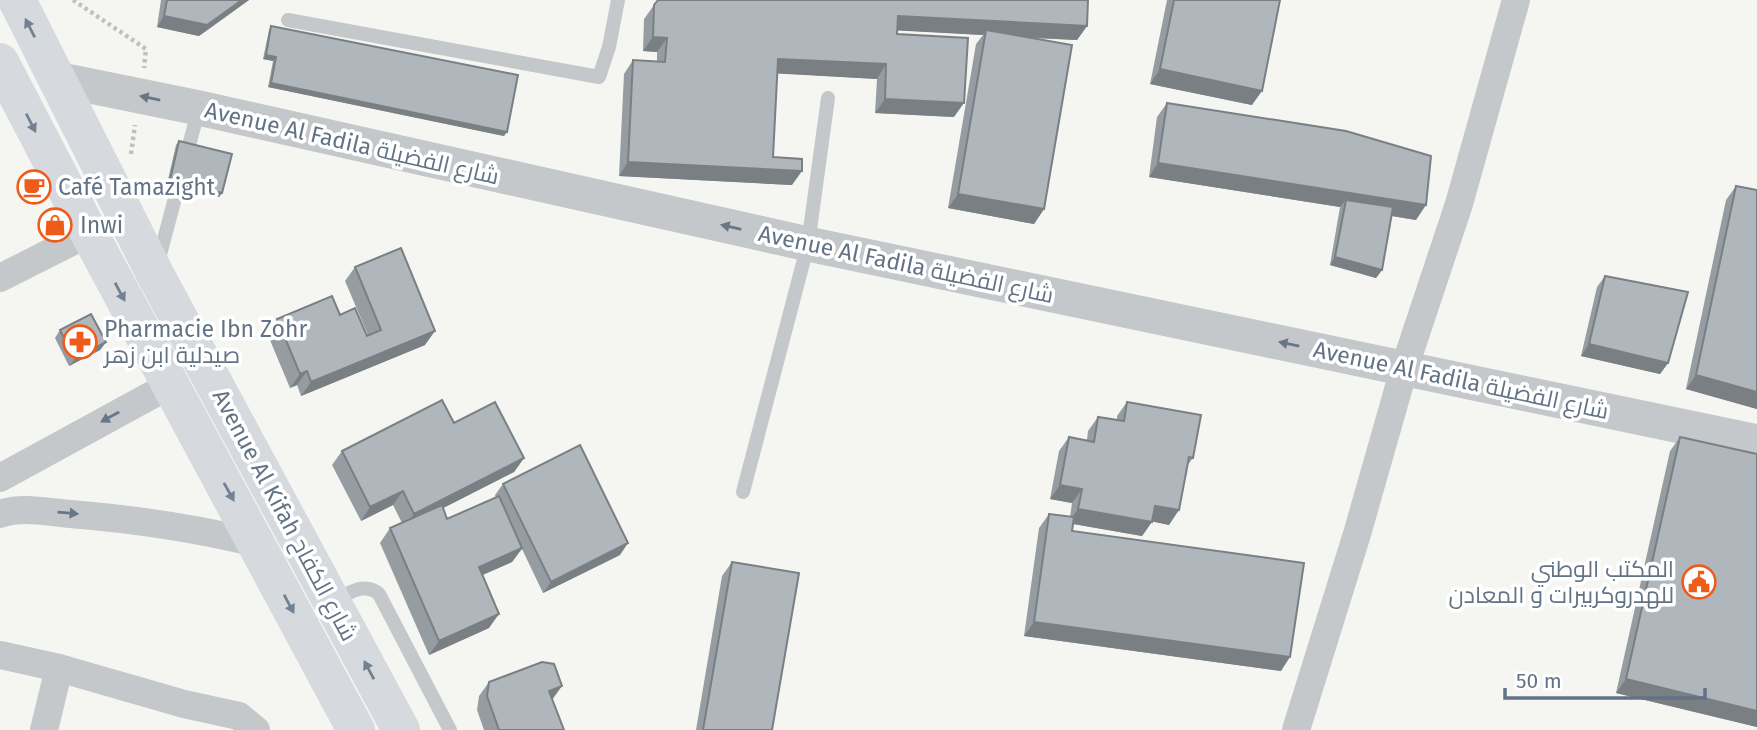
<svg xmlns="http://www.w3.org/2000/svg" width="1757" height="730" font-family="'Fira Sans',Cairo,sans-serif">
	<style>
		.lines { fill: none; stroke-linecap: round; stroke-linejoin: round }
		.path { stroke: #bec0c2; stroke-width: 4.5; stroke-dasharray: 3.5 3.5; stroke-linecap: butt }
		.service { stroke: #c4c8cb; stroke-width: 14 }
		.minor { stroke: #c4c8cb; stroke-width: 28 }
		.tertiary { stroke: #c4c8cb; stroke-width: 35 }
		.primary { stroke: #d6dadf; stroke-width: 38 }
		.wall { fill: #969da2 }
		.shaded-wall { fill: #7a7f84 }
		.building { fill: #afb6bc; stroke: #7a7f84; stroke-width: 2 }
		.oneway { fill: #738292 }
		.oneway2 { fill: #677788 }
		.labels { text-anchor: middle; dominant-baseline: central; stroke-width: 7; stroke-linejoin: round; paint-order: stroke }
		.street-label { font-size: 23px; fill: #627385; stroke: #fff }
		.poi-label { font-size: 23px; fill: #627385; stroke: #fff; text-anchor: start }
	</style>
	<rect width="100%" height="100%" fill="#f5f6f1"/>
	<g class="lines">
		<path class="path" d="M73,0L146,49L144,68
			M131,154L135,125"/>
		<path class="service" d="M288,20L599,77L609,47L618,0
			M158,262L199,108
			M743,492L808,244L828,98
			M333,602C347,594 364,581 379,594L450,730"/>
		<path class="minor" d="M0,278L89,233
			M0,478L170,385
			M0,514C21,506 47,512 70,514C132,519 195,528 256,543
			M0,655L59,668L184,704L239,716L256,730
			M44,730L59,668
			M1296,730L1357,534L1404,369L1459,204L1516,0"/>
		<path class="tertiary" d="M56,79L199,108L808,244L1757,442"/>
		<path class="primary" d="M17,0L155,274L401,730
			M0,62L89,233L356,730"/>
	</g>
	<path class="wall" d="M161,0H249L199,36L157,27Z
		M1167,0H1280L1252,105L1150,84Z
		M654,5L1087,26L1077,40L1030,38L1044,209L1034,224L948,208L976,44L983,35L898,30L897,34L954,117L875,113L877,79L777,73L773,157L792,185L619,176L624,74L633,60L657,62V52L643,51L644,19Z
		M271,26L504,136L268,87L273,61L263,59L269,30Z
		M1167,103L1416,220L1392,216L1382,270L1376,278L1330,265L1340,207L1149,177L1157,117Z
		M179,141L222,193L219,197L167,184L176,145Z
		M1736,186L1757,409L1686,389L1726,200Z
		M355,267L425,345L301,396L297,385L290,388L267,333L277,319L368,335L345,281Z
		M1605,276L1668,363L1660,374L1581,356L1597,287Z
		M60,330L106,342L100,350L69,366L55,338Z
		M1127,402L1193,458L1187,466L1169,525L1152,521L1142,536L1073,524L1072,531L1281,671L1024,636L1039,528L1049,514L1070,517L1072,503L1050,499L1059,451L1069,437L1087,440L1088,431L1098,417L1117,420V416Z
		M454,423L524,458L514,472L443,508L447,519L496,498L495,495L503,484L620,555L543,593L522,549L512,562L482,575L489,628L429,655L380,543L390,528L402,523L393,505L361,521L332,465L342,451Z
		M1680,437L1757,727L1616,693L1670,451Z
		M732,562L772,730H696L722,576Z
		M489,682L552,699L564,730H484L477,710L479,696Z"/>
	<path class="shaded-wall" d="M242,0H249L199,36L157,27L164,16Z
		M898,16L1087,26L1077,40L985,35L986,30L983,35L888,30Z
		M653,37L667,38L657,52L643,51Z
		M266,55L276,57L273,61L263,59Z
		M778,59L886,64L877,79L768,73Z
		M1160,69L1262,91L1252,105L1150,84Z
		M271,83L507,132L504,136L268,87Z
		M885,99L964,103L954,117L875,113Z
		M628,162L802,171L792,185L619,176Z
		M1158,163L1426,205L1416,220L1344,208L1346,200L1340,207L1149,177Z
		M170,180L222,193L219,197L167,184Z
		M958,194L1044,209L1034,224L948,208Z
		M1335,257L1382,270L1376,278L1330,265Z
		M435,331L425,345L301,396L311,382Z
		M106,342L100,350L69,366L75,359Z
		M1589,344L1668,363L1660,374L1581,356Z
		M307,371L297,385L290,388L300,374Z
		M1696,375L1757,392V409L1686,389Z
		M524,458L514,472L404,528L414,514Z
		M1060,485L1082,489L1072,503L1050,499Z
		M403,491L393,505L361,521L370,507Z
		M1155,506L1179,510L1169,525L1145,520Z
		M1078,509L1152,522L1142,536L1068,523Z
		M628,543L620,555L543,593L551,582Z
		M522,548L512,562L469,581L479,567Z
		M499,614L489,628L429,655L439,641Z
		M1034,622L1290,657L1281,671L1024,636Z
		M1626,679L1757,711V727L1616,693Z
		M562,686L552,700L549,691Z"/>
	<path class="building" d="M167,0H242L207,25L164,16Z
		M658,0H1088L1087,26L898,16L897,34L968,38L964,103L885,99L886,64L778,59L773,157L802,159V171L628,162L633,60L665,62L667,38L653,37L654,5Z
		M1174,0H1280L1262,91L1160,69Z
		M271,26L518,75L507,132L271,83L276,57L266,55Z
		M986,30L1072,45L1044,209L958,194Z
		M1167,103L1346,131L1431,156L1426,205L1158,163Z
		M179,141L232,154L222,193L170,180Z
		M1736,186L1757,190V392L1696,375Z
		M1346,200L1393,207L1382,270L1335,257Z
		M401,248L435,331L311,382L307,371L300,374L277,319L332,296L340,315L355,308L367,336L381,330L355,267Z
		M1605,276L1688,292L1668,363L1589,344Z
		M91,314L106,342L75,359L60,330Z
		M442,400L454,423L495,402L524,458L414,514L403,491L370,507L342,451Z
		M1127,402L1201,415L1193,458L1189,457L1179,510L1155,506L1152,522L1078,509L1082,489L1060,485L1069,437L1094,442L1098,417L1124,421Z
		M1680,437L1757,454V711L1626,679Z
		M580,445L628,543L551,582L503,484Z
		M499,496L522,548L479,567L499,614L439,641L390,528L442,505L447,519Z
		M1049,514L1074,517L1072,531L1304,563L1290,657L1034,622Z
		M732,562L799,573L772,730H703Z
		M542,662L554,664L562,686L549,691L564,730H499L487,696L489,682Z"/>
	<defs><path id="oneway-solid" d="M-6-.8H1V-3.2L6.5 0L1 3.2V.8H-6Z" transform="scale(1.75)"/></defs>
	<g class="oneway">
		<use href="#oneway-solid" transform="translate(30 28) rotate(-117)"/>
		<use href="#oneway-solid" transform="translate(31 123) rotate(63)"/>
		<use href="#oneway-solid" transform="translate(120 292) rotate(62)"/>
		<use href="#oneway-solid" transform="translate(229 492) rotate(61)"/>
		<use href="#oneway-solid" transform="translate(289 604) rotate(62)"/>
		<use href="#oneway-solid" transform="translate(369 670) rotate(-118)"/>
	</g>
	<g class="oneway2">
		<use href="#oneway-solid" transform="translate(150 98) rotate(-168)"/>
		<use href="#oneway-solid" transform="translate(731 227) rotate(-167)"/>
		<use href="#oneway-solid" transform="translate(1289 344) rotate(-168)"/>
		<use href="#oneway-solid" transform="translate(110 417) rotate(151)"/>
		<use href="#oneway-solid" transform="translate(68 513) rotate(5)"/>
	</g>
	<defs>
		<symbol id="cafe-ring" viewBox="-11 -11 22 22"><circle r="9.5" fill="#fff" stroke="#ef5b18" stroke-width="1.5"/><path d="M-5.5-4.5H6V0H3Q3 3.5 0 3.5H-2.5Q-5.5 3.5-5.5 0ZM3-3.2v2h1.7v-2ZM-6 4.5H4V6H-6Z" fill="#ef5b18"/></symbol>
		<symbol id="shop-ring" viewBox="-11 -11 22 22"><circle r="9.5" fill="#fff" stroke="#ef5b18" stroke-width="1.5"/><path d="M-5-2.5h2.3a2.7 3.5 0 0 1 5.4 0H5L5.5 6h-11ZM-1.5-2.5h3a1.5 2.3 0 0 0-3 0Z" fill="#ef5b18"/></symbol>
		<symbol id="pharmacy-ring" viewBox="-11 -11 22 22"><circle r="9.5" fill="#fff" stroke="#ef5b18" stroke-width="1.5"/><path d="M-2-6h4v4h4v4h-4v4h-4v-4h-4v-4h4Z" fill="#ef5b18"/></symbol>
		<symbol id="civic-ring" viewBox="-11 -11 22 22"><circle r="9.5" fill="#fff" stroke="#ef5b18" stroke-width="1.5"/><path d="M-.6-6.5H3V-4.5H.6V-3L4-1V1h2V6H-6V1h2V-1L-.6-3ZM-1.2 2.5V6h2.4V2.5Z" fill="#ef5b18"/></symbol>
	</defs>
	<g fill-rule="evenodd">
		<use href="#cafe-ring" x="15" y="168" width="38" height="38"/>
		<use href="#shop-ring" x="36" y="206" width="38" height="38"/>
		<use href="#pharmacy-ring" x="61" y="323" width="38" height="38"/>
		<use href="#civic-ring" x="1680" y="563" width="38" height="38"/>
	</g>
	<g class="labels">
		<g class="street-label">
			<text transform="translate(352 143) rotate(13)">Avenue Al Fadila شارع الفضيلة</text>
			<text transform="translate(906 264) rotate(12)">Avenue Al Fadila شارع الفضيلة</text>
			<text transform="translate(1461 380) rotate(12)">Avenue Al Fadila شارع الفضيلة</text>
			<text transform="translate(285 515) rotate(62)">Avenue Al Kifah شارع الكفاح</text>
		</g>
		<g class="poi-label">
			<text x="58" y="187">Café Tamazight</text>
			<text x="80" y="225">Inwi</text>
			<text x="104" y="329">Pharmacie Ibn Zohr<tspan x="104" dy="26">صيدلية ابن زهر</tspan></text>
			<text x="1674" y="569" text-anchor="end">المكتب الوطني<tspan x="1674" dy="26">للهدروكربيرات و المعادن</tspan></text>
		</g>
	</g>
	<path d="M1505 688v10h200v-10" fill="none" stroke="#627385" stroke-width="3.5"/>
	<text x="1516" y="688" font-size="21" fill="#627385" stroke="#ffffff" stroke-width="5" paint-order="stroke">50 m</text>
</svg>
